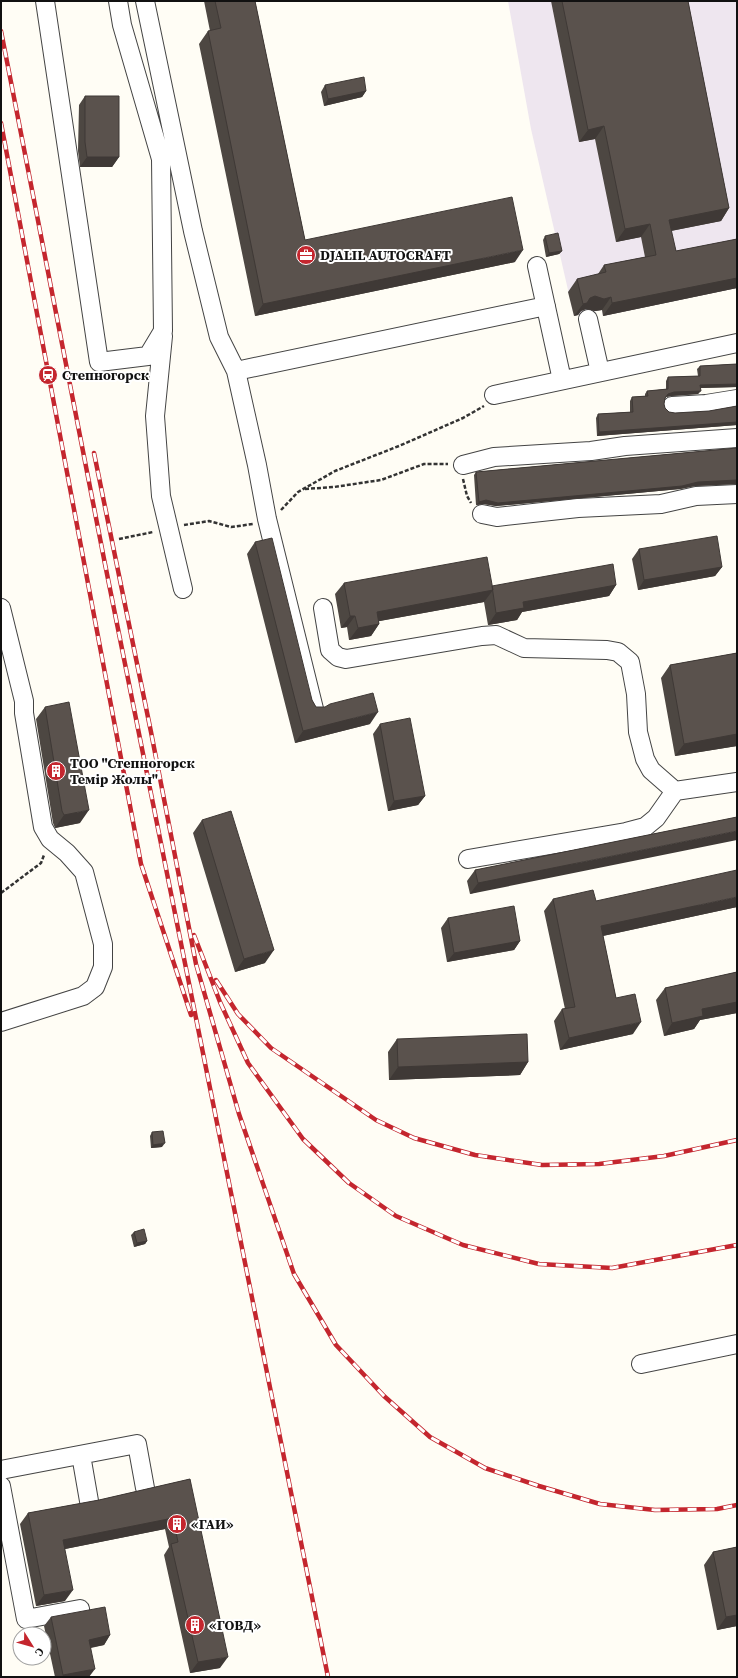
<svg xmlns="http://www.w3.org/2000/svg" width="738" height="1678" font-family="'Source Serif 4',serif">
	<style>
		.industrial { fill: #eee6ef }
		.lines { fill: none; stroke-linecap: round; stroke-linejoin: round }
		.minor-casing { stroke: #444; stroke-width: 20 }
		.path { stroke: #333; stroke-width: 2.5; stroke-dasharray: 4 2; stroke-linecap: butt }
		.minor { stroke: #fff; stroke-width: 18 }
		.rail-casing { stroke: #c4262e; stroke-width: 4.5 }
		.rail { stroke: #fff; stroke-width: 3; stroke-dasharray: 9; stroke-linecap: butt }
		.wall { fill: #4d4742 }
		.shaded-wall { fill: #3f3936 }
		.building { fill: #5a524d; stroke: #3f3936 }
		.labels { text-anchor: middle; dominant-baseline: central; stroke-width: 4; stroke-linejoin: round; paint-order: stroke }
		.poi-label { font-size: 14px; font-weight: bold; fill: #111; stroke: #fff; text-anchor: start }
	</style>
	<rect width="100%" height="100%" fill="#fffdf5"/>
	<path class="industrial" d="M508,1H737V288L603,316L602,310L574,316L531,129Z"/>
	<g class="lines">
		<defs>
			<path id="minor" d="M45,1L99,362L148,356L163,331L161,159L122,25L118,1
				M145,1L193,231L219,337L236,371L546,306
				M537,266L562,380
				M588,319L600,372
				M163,336L155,416L161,496L183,589
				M236,371L257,465L267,519L314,709
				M494,395L737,343
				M672,406L706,404L737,399
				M463,465L494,457L591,451L625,446L737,438
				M482,514L497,517L578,508L661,504L696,496L737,494
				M1,608L24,701V713L43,827L50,839L67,853L84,872L103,944V967L95,987L83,996L1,1022
				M323,608L330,650L338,657L346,659L482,636L496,635L524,648L607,650L618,652L630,662L636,694L638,732L645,759L651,770L675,791
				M468,859L626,832L645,827L656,818L675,791L737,782
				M641,1364L737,1344
				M81,1455L89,1501
				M1,1470L137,1444L145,1488
				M1,1486L26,1619L80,1609"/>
		</defs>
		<use href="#minor" class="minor-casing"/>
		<path class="path" d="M463,479L467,496L471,503
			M305,489L334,487L381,480L424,464H448
			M281,510L298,492L335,471L399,446L463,418L484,406
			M184,525L209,521L231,527L253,524
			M119,539L153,532
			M1,893L41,863L44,855"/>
		<use href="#minor" class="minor"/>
		<defs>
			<path id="rail" d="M1,31L105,564L328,1677
				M1,123L141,864L191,1015
				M94,453L151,732L196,964L239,1114L294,1274L336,1345L384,1396L430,1437L485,1468L539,1486L600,1504L655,1510L717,1509L737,1505
				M194,935L220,1002L248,1063L303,1139L349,1183L396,1216L463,1245L539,1264L612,1268L737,1245
				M216,980L238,1014L271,1048L376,1120L414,1138L475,1155L542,1165L599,1164L664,1156L737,1140"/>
		</defs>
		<use href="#rail" class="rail-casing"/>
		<use href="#rail" class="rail"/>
	</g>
	<path class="wall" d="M204,1H255L305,240L515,262L255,316L199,44L208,31H210Z
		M551,1H688L729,208L721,221L671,231L676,251L737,239V288L603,316L602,310L595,311L586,309L581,311L578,315L574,316L568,292L577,279L598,274L604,265L645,257L641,237L616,242L595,139L579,142Z
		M325,85L366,91L362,97L324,106L321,92Z
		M85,96L119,157L112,167H80L78,151L79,105Z
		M545,236L562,251L559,254L546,257L543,240Z
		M737,364V387L701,388L698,394L671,396L666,397L665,399L664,404L665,408L669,412L675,413L709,411L737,406V425L597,436L596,418L598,414L630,412V401L632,397L645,396V394L647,391L666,389V381L668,377L698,376L697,369L700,366Z
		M737,448V484L695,486L680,489L496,506L484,504L476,505L474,475L476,472Z
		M255,542L312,700L316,707L370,724L295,743L247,554Z
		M639,549L722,567L715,576L638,590L632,559Z
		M344,583L492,586L616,585L609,596L522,612L517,620L488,625L484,602L379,621V624L371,636L349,640L347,627L341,628L335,594Z
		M737,653V746L675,756L661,678L670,665Z
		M45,707L80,823L55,828L53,823L36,719Z
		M380,724L425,796L418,805L388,811L373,734Z
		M737,817L470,894L467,881L475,870Z
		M202,820L265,963L235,972L193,833Z
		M553,899L596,901L737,907L603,936L616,998L633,1034L560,1050L554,1021L562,1009H565L544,911Z
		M448,918L520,941L514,950L447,962L441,928Z
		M737,972V1013L700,1020L694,1029L664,1036L656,1000L665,988Z
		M397,1039L528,1062L520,1075L389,1080L388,1052Z
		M152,1132L162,1147L151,1148L150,1136Z
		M134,1232L147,1241L145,1244L134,1247L131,1235Z
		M190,1479L220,1668L190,1673L164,1555L169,1547L165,1529L65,1549V1601L36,1606L20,1524L28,1513L99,1500Z
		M737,1547V1626L717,1630L704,1565L713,1552Z
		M51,1617L110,1635L104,1645L91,1648L89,1677H55L44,1626Z"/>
	<path class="shaded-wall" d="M366,91L362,97L324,106L328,99Z
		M604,126L595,139L579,142L588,130Z
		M87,157H119L112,167H80Z
		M729,208L721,221L660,233L669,220Z
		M650,224L641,237L616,242L625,229Z
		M523,250L515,262L255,316L263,304Z
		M562,251L559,254L546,257L549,253Z
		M737,278V288L603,316L612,303Z
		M595,296L611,297L602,310L595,311L586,309L581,311L578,315L574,316L583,304L590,298Z
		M737,384V387L698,388L700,385Z
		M701,391L698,394L671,396L666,397L662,402L668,394L674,392Z
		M737,422V425L597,436L599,432Z
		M737,480V484L695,486L680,489L496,506L484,504L476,505L479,502L486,500L698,482Z
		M722,567L715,576L638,590L644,580Z
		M616,585L609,596L522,612L517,620L488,625L496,613L523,602Z
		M493,590L484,602L369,623L377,612Z
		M350,616H355L347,627L341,628Z
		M379,624L371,636L349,640L358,628Z
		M378,712L370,724L295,743L303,731Z
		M737,734V746L675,756L684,744Z
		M425,796L418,805L388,811L394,801Z
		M89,810L80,823L55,828L64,815Z
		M737,831V840L470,894L478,883Z
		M737,897V907L593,938L601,926Z
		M520,941L514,950L447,962L454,953Z
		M274,950L265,963L235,972L244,959Z
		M737,1002V1013L700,1020L694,1029L664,1036L672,1023L702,1009Z
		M641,1022L633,1034L560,1050L569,1038Z
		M528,1062L520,1075L389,1080L398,1067Z
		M165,1143L162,1147L151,1148L153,1145Z
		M147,1241L145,1244L134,1247L137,1243Z
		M173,1518L165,1529L55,1551L63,1540Z
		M73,1590L65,1601L36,1606L44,1595Z
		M737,1615V1626L717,1630L726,1617Z
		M110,1635L104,1645L82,1649L89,1640Z
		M228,1657L220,1668L190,1673L198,1662Z
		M95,1669L89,1677H62L63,1675Z"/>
	<path class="building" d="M215,1H255L305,240L512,197L523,250L263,304L208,31L221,28Z
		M562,1H688L729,208L669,220L676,251L737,239V278L612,303L611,297L604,299L595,296L590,298L587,303L583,304L577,279L606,272L604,265L656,255L650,224L625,229L604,126L588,130Z
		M364,77L366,91L328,99L325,85Z
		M85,96H119V157H87L85,142Z
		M558,233L562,251L549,253L545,236Z
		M737,364V384L700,385L701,391L674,392L668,394L665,398L664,404L665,408L669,412L675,413L709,411L737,406V422L599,432L598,414L633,412L632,397L648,396L647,391L668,389V377L700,376V366Z
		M737,448V480L698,482L682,486L498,503L486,500L479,502L476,472Z
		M717,536L722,567L644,580L639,549Z
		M272,538L312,700L316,707H325L330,704L373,693L378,712L303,731L255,542Z
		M487,557L493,590L377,612L379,624L358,628L355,616H350L344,583Z
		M613,564L616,585L523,602L524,608L496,613L492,586Z
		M737,653V734L684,744L670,665Z
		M69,702L89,810L64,815L62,811L45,707Z
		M410,718L425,796L394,801L380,724Z
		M231,811L274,950L244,959L202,820Z
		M737,817V831L478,883L475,870Z
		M737,870V897L601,926L616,998L635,994L641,1022L569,1038L562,1009L575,1007L553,899L593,890L596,901Z
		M514,906L520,941L454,953L448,918Z
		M737,972V1002L702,1009L703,1016L672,1023L665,988Z
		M527,1034L528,1062L398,1067L397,1039Z
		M163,1131L165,1143L153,1145L152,1132Z
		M144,1229L147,1241L137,1243L134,1232Z
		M190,1479L228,1657L198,1662L171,1544L178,1542L173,1518L63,1540L73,1590L44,1595L28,1513L99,1500Z
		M737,1547V1615L726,1617L713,1552Z
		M105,1607L110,1635L89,1640L95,1669L63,1675L51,1617Z"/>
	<defs>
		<symbol id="office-disc" viewBox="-11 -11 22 22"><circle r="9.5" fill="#c4262e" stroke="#fff"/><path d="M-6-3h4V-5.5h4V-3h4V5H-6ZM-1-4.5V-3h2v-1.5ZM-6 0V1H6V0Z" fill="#fff"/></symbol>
		<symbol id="station-disc" viewBox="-11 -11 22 22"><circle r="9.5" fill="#c4262e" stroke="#fff"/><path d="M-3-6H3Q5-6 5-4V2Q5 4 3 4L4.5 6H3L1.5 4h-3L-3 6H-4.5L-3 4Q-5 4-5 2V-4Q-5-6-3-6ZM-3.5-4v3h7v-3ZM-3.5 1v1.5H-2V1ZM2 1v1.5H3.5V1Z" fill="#fff"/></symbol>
		<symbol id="building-disc" viewBox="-11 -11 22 22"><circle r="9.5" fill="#c4262e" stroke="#fff"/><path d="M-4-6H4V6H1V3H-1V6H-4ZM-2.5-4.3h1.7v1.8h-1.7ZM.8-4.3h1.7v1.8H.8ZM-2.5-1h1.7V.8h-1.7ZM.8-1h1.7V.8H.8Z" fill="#fff"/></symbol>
	</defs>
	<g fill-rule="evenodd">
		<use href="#office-disc" x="295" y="244" width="22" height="22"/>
		<use href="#station-disc" x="37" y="364" width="22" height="22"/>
		<use href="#building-disc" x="45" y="760" width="22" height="22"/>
		<use href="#building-disc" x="166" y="1513" width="22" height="22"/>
		<use href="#building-disc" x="184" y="1614" width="22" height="22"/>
	</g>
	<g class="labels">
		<g class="poi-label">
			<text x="320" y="255">DJALIL AUTOCRAFT</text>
			<text x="62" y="375">Степногорск</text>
			<text x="70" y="763">ТОО "Степногорск<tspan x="70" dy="16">Темiр Жолы"</tspan></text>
			<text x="191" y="1524">«ГАИ»</text>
			<text x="209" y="1625">«ГОВД»</text>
		</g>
	</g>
	<rect width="738" height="1678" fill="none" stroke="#111111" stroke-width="4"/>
	<g transform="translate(32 1646) rotate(127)"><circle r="19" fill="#ffffff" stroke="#a0a0a0"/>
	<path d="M0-3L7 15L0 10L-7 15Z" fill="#c4262e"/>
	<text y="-6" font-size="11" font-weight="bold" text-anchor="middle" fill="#111111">С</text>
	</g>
</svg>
